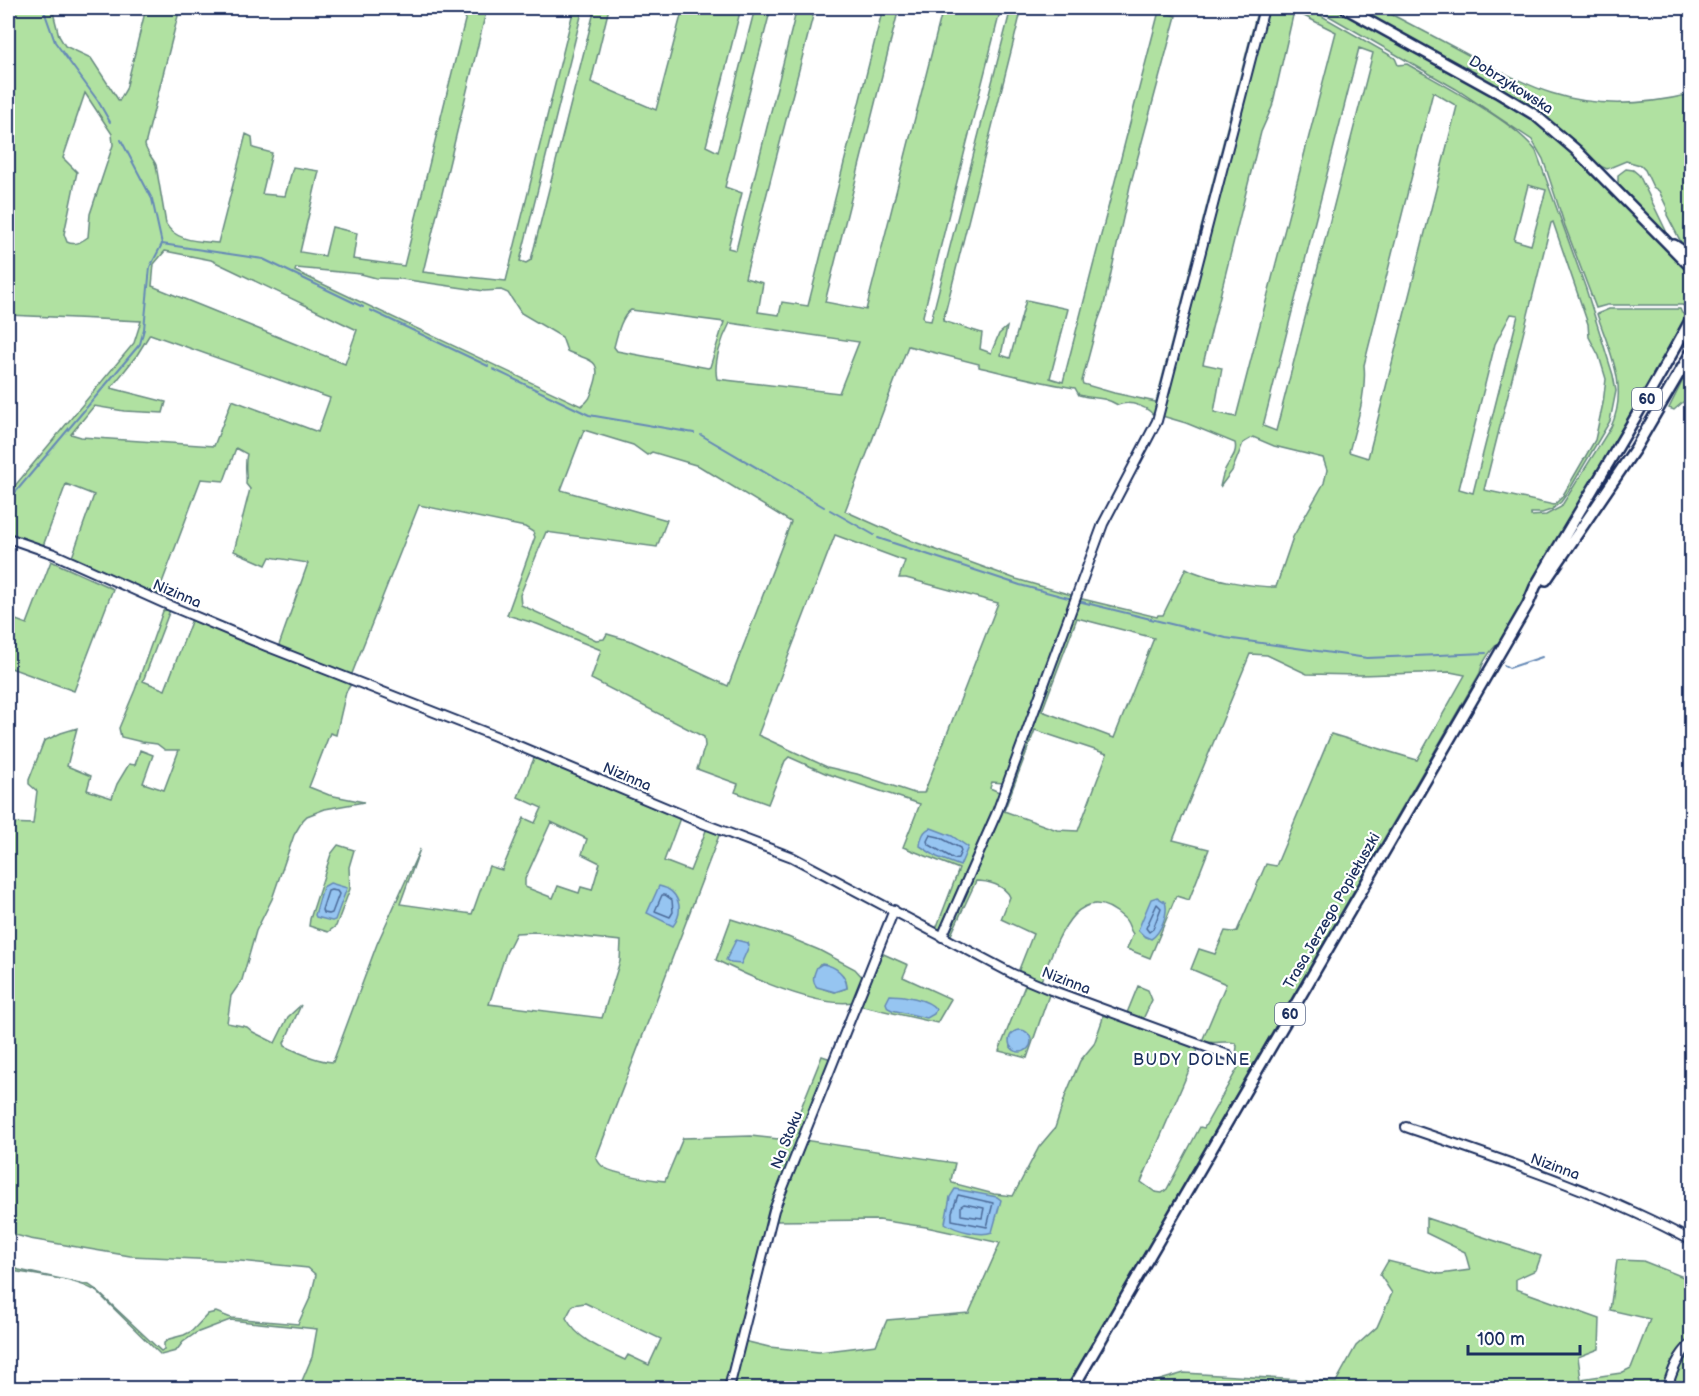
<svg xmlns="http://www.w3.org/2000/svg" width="1699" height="1396" font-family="'Balsamiq Sans',sans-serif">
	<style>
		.green { fill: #b0e1a1; stroke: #668880; stroke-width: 1.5; fill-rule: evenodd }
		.water { fill: #96c5f1; stroke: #6589b6; stroke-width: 1.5 }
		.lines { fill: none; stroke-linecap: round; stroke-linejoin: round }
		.shore { stroke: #4c6b99; stroke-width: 1.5 }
		.stream { stroke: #6589b6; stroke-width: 2 }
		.minor-casing { stroke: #1b2f5e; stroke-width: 12 }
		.major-casing { stroke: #1b2f5e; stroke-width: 14 }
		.minor { stroke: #fff; stroke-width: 8 }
		.major { stroke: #fff; stroke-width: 9 }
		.labels { text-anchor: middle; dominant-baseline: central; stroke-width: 4.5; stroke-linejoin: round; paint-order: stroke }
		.shield { fill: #fff; stroke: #5f6d8e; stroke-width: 1.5 }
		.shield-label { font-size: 14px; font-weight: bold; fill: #1b2f5e }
		.street-label { font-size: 15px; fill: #1b2f5e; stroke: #fff }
		.neighbourhood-label { font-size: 16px; letter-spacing: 1.5px; fill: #1b2f5e; stroke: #fff }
	</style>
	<rect width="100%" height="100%" fill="#fff"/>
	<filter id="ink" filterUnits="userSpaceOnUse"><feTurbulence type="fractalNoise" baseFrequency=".0167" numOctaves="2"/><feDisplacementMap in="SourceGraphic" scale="12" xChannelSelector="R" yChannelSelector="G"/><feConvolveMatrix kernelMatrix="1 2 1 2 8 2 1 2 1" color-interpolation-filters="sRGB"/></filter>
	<g filter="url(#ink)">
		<path class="green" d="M8,8H52L59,36L65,46L91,58L119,101L126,89L146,8H180L145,145C146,152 153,158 156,165L166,224C176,242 200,241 218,243L246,134L252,137L253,148L272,153L262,194L285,196L293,167L319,171L300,252L325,256L332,227L357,233L353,259L404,266L468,8H487L423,272L506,281L574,8H583L520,261L526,263L531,260L595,8H609L591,82L656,110L683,8H741L706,146L718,152L755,8H771L725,187L742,193L728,248L736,250L797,8H815L745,278L763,283L758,312L779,315L782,302L808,306L883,8H899L825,302L866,310L943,8H1001L923,316L924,320L931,321L1011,8H1022L943,321L982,333L980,349L991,353L999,334L1007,327L1001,355L1010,358L1026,300L1068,309L1050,378L1063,382L1159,11L1176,16L1130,186L1104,305L1098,321L1082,381L1083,384L1114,393L1156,402L1258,8H1262L1156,419C1150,407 1130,400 1118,405C1100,395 1096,400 1079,395L1075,388C1042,383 1011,375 979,367V364L908,346L845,511L912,541L1016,579L1075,596L1037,695H1035L1003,783L992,782L990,788L999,792L1000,796L942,929H936L959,869L903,847L920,804L825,773L789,757L785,761L768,804L735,792L738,784L697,769L705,746L704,737L591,679L601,650L537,624L507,615L535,537L533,532L525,527L419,505L351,676L278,648L308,563L270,557L266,565L234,551L250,489L246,484C247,474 244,465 247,454L236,448L224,481L201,479L157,596L72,557L94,495L66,484L43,546L8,535V494L134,343L141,321L8,315ZM85,93L112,134L113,145L90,214L88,237C81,242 75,246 67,242L64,234L77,172L63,158ZM165,251L211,260L357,330L345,364L152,286L154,264ZM296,268L361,274L376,278L401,279L484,291L501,290L508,293L521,313L562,337L567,351C587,361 604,357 594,386C591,395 590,401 581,406L295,271ZM631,310L724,322L710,367L708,368L617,351L614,347C617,336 621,316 631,310ZM730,323L859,342L839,393L717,379C713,362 722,338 730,323ZM150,334L330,398L318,432L232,400L214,446L81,437L71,434L94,406L124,411L163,413L166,402L111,388L137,355ZM584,430L633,445L647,455L652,452L699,466L791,522L728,686L631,641L607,634L604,639L596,640L521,605L520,595L546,532L657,547L667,520L561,490ZM835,535L905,561L899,578H906L998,603L924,793H914L857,774L827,767L758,735Z
			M1268,8H1308L1395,58L1398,65L1407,64C1441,84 1514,121 1536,151L1586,289L1613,375L1616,391L1610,421L1568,492L1561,502L1551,510L1542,513H1531V516L1546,515L1561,507L1611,427C1629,387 1610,353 1597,314L1609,309H1680L1682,313L1686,316L1501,640C1492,649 1482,660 1480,673L1066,1388H732L744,1341L769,1347L819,1352L876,1345L887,1320L969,1313L1000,1243L926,1227L879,1220L774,1221V1217L804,1140L955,1163L951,1180L952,1183L994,1194L1013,1196L1039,1147L1055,1128L1066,1094L1080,1061L1094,1044L1102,1021L1103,1016L1101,1012L1199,1047L1141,1182L1155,1192L1162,1193L1167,1189L1200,1127L1204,1128L1240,1064L1228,1059L1236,1056L1237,1046L1235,1043C1223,1040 1213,1045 1202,1041L1226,984L1191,969L1199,949L1215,954L1225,931L1233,932L1237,931L1266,864L1276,866L1331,734L1417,760L1465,675L1450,672L1361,675L1307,674L1267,655L1250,654L1173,840L1209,849L1189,900L1176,896L1150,958L1127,949L1133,934C1129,929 1129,922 1124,918C1076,873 1055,947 1041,981L1018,972L1033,934L1001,919L1010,897C1005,885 987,881 976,881L950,937L948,929L1078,598L1157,617L1158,615H1163L1186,568C1206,579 1253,587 1276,587L1293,537L1324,483L1327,470L1323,458L1274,446L1253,437L1243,443L1232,471L1220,487C1221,482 1222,477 1224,472C1228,461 1238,455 1235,443L1186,423L1162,416ZM1294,11L1336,32L1236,417L1214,412L1222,368L1203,364L1261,132L1272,107ZM1359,48L1373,53L1276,431L1263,426ZM1433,92L1457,106L1368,458L1349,452C1356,424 1367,394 1364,365ZM1528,185L1546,190L1531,245L1514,240ZM1553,222L1588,324L1589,337L1599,356L1606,379L1603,403L1595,440L1562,497L1554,505L1484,490L1551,223ZM1511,314L1518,315L1473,493L1459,489L1495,344ZM1077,618L1154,638L1114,738L1042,711ZM1035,730L1107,754L1078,831L1057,830L1004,811Z
			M1315,8H1336L1525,113C1587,158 1638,218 1692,272L1691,309L1682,305H1607L1596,308L1565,226L1543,159L1532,140L1456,89Z
			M1355,8H1379C1410,24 1441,40 1472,57C1498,70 1523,84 1551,93C1597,108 1645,105 1691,94V254L1683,246L1667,215V208L1659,191L1653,187L1645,170L1640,165L1626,161L1607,169L1598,165L1565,133L1523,101Z
			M1626,169L1633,170L1639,175L1669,237L1618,184V175Z
			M1691,364V395L1674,410L1669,408Z
			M51,561L113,589L74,691L8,667V617L27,624Z
			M167,609L170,610L143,681L165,690L192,619L351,684L346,692L336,735L330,733L309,787L329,795L364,802L325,809L307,816L303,820L294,835L272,899L256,931L242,980L231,996L227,1023L247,1027L253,1032L275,1043L288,1017L301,1005L284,1043L285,1046C299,1053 316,1061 333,1062L377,944L420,849L400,904L472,914L489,866L502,870L524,818L535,823L542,808L518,797L535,756L680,818L664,861L690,871L707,828L720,833L596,1158C598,1161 599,1164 602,1166C613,1175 650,1179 665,1181L683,1138L751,1136L788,1140L822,1056L831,1059L771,1210L726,1388H299L312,1357L317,1329L230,1320L196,1333L183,1342L176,1351L161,1355L96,1291C72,1278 40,1276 13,1271L8,1273V1265L19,1270L89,1285L95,1289L161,1351L164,1349V1343L169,1339L184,1335L192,1331L208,1314L216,1312L231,1318L298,1324L311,1296L316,1275L308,1268L240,1261L130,1256L30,1239L8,1233V823L33,824L37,791L29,784V780L44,741L61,733L77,728L67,766L91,776L87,790L112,798L117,784L129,764L135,765L140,750L153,755L143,783L164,790L179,750H165L157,744L142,742L121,737L119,728L135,690L163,611ZM551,822L587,839L582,854L600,863L592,890L581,887L579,893L558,886L553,898L525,887V879ZM535,932L621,941L620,961L602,1018L489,1004L506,953L516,933ZM585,1303L661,1339L649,1365L628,1355L625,1360C602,1349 579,1341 566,1318L573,1305Z
			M338,845L354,850L349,867L350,889L336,926L328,932L309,926L310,919L331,854Z
			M731,919L788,937L819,950L855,969L864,979L854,1002C816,1008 750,977 716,960ZM819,965C834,970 846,970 847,988L835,992L824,989L814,976Z
			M879,952L908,965L903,977L951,999L937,1023L858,1005Z
			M1026,983L1050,992L1027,1058L999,1051Z
			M1138,986L1148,990L1152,1000L1143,1019L1127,1013Z
			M1426,1218L1541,1256L1536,1270L1516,1279V1289L1600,1319L1599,1349L1578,1357L1581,1379L1621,1373L1631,1368L1650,1319L1610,1310L1617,1260L1643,1261L1691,1280V1388H1133L1184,1373L1336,1382L1356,1346L1377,1327L1392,1293L1380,1275L1388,1261L1440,1274L1470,1270L1465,1252L1426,1233Z"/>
		<path class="water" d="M931,828L952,836L968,847L960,866L937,857L920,846C920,839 924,829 931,828Z
			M330,883L347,888L335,920L332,921L316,917L315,915L323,887Z
			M659,886C679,890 685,910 673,926L647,913Z
			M1157,897L1165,902C1169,912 1161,933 1151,939L1144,936L1138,930L1151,899Z
			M736,940L748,943L749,946L741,964L731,963L726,960Z
			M822,964C836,966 846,974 847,988L835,992L817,987C811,981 814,974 817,967Z
			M890,995C903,995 928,999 936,1009L934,1014L927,1018L892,1010L888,1008L886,1003Z
			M1009 1041a11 11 0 1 1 22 0a11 11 0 1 1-22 0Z
			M955,1189L997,1197L1001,1200L992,1232C981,1237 955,1230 945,1223L950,1197Z"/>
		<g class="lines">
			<path class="shore" d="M930,835L939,837L960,848L961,851L958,858L954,859L928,844L927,841Z
				M331,890L337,891L339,894L332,913L329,914L323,913L322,910L328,891Z
				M662,895H665L672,900L673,912L670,917L655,911Z
				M1157,904L1161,908L1153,929L1149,932L1146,928Z
				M958,1195L993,1203L987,1227L952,1220V1212Z
				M964,1204L984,1208L982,1218L961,1215V1206Z"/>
			<path class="stream" d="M43,8L55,42L98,101L110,122
				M121,140L152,199L162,244L263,259L363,307
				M370,310L488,366
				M493,369L589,415L694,433
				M701,435L824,507
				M8,501L140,344L144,329L150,267L162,244
				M830,510L874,535
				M878,538L1020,585L1072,599
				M1078,601L1199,631
				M1203,632L1226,638L1367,658L1486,653
				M1504,665L1509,668L1542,657"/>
			<defs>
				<path id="minor" d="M8,538L54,554L168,605L266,646L495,736L702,823L792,857L1013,974L1051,990L1228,1055
					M942,937L997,812L1103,524L1157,421L1264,8
					M1406,1127C1502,1160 1602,1192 1692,1241
					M729,1388L774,1210L894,910
					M1667,1388C1672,1372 1678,1355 1692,1343"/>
				<path id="major" d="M1345,8L1497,92L1535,115L1576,150L1692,268
					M1674,245L1692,257
					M1546,580L1635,449L1692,351
					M1073,1388L1528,604L1535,587C1587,497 1643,409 1692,317"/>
			</defs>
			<use href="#minor" class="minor-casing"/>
			<use href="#major" class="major-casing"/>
			<use href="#minor" class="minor"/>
			<use href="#major" class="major"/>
		</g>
	</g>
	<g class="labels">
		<g class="shield">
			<rect x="1632" y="388" width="30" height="22" rx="4.5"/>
			<rect x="1275" y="1003" width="30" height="22" rx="4.5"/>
		</g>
		<g class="shield-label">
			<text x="1647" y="399">60</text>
			<text x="1290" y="1014">60</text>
		</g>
		<g class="street-label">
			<text transform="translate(1511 85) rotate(32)">Dobrzykowska</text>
			<text transform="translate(177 594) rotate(23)">Nizinna</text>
			<text transform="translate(627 777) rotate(23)">Nizinna</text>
			<text transform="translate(1332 911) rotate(-60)">Trasa Jerzego Popiełuszki</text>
			<text transform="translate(1066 981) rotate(21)">Nizinna</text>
			<text transform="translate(787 1140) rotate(-68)">Na Stoku</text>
			<text transform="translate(1555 1167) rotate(20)">Nizinna</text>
		</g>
		<g class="neighbourhood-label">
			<text x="1192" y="1060">BUDY DOLNE</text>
		</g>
	</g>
	<rect width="1699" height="1396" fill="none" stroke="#fff" stroke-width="30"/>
	<rect x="15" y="15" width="1669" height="1366" fill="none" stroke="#1b2f5e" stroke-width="2" filter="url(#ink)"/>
	<path d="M1468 1345v9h112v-9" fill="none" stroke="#1b2f5e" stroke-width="3"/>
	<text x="1477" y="1345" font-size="18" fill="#1b2f5e" stroke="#ffffff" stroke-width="4.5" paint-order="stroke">100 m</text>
</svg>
